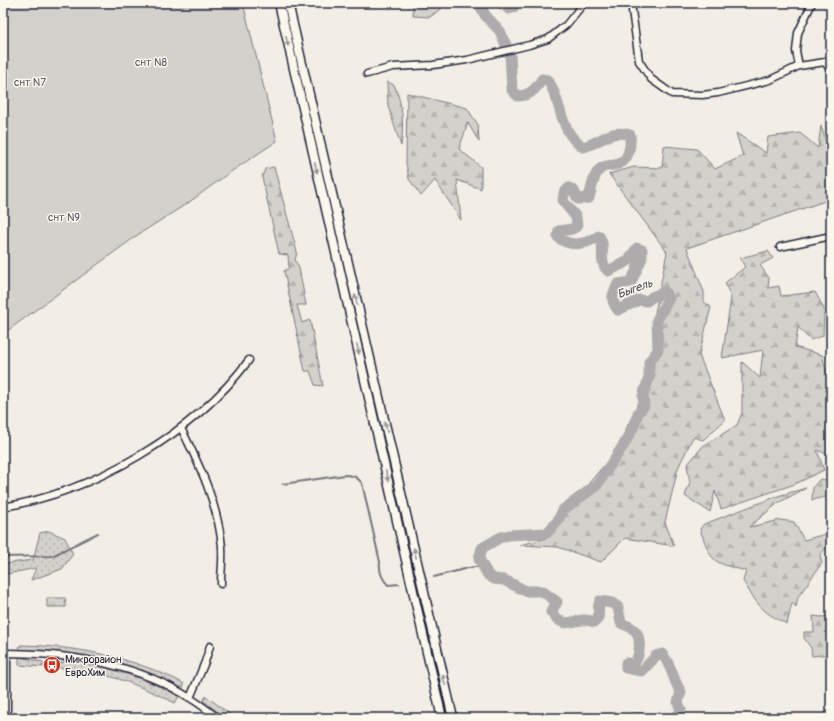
<svg xmlns="http://www.w3.org/2000/svg" width="834" height="721" font-family="Pangolin,sans-serif">
	<style>
		.grass { fill: url(#grass-dots); stroke: #7b7a84 }
		.forest { fill: url(#forest-firs); stroke: #7b7a84 }
		.park { fill: url(#park-tufts); stroke: #7b7a84 }
		.garden { fill: #d4d1cc; stroke: #7b7a84 }
		.lines { fill: none; stroke-linecap: round; stroke-linejoin: round }
		.stream { stroke: #76747f; stroke-width: 2 }
		.river { stroke: #aeabad; stroke-width: 11 }
		.minor-casing { stroke: #22223b; stroke-width: 9 }
		.highway-casing { stroke: #22223b; stroke-width: 11 }
		.minor { stroke: #fbf7ec; stroke-width: 6 }
		.highway { stroke: #fbf7ec; stroke-width: 8 }
		.oneway { fill: #99979c }
		.labels { text-anchor: middle; dominant-baseline: central; stroke-width: 3; stroke-linejoin: round; paint-order: stroke }
		.park-label { font-size: 11px; fill: #575766; stroke: #fbf7ec }
		.poi-label { font-size: 11px; fill: #22223b; stroke: #fbf7ec; text-anchor: start }
		.water-label { font-size: 12px; font-style: italic; fill: #535263; stroke: #fbf7ec }
	</style>
	<defs>
		<pattern id="grass-dots" width="8" height="8" patternUnits="userSpaceOnUse"><rect width="8" height="8" fill="#d4d1cc"/><path d="M2 2h.1M6 6h.1" fill="none" stroke="#b6b3b0" stroke-width="1.8" stroke-linecap="round"/></pattern>
		<pattern id="forest-firs" width="22" height="20" patternUnits="userSpaceOnUse"><rect width="22" height="20" fill="#d4d1cc"/><path d="M5 1l3.5 6h-7zM16 11l3.5 6h-7z" fill="#b6b3b0"/></pattern>
		<pattern id="park-tufts" width="24" height="20" patternUnits="userSpaceOnUse"><rect width="24" height="20" fill="#d4d1cc"/><path d="M3 7l-1-3M5 7V3M7 7l1-3M15 17l-1-3M17 17v-4M19 17l1-3" fill="none" stroke="#b6b3b0"/></pattern>
	</defs>
	<rect width="100%" height="100%" fill="#f2eee5"/>
	<filter id="ink" filterUnits="userSpaceOnUse"><feTurbulence type="fractalNoise" baseFrequency=".025" numOctaves="2"/><feDisplacementMap in="SourceGraphic" scale="8" xChannelSelector="R" yChannelSelector="G"/><feConvolveMatrix kernelMatrix="1 2 1 2 8 2 1 2 1" color-interpolation-filters="sRGB"/></filter>
	<g filter="url(#ink)">
		<path class="grass" d="M49,531L65,538L73,554L62,569L31,580L36,568L7,574L3,564L33,560L40,533Z
			M20,645C77,646 132,657 183,683L184,686L182,689C124,662 83,652 19,650Z
			M19,657L43,662V667L19,665Z
			M78,661C114,669 147,679 179,696L175,703C139,685 100,669 59,668V663Z
			M206,696L235,718H226L203,701Z"/>
		<path class="forest" d="M413,3H448L430,17L413,16Z
			M387,82L394,85C403,104 404,125 401,146L388,106Z
			M407,93L467,108L478,125L479,142L468,123L459,149L481,167V189L457,180L461,220L435,180L421,196L409,179L406,163Z
			M821,126L831,157V199L687,248L704,292V302L711,307L699,355L725,420L703,440L693,437L678,468L665,522L674,546L625,538L601,562L558,547L520,545L547,538L562,515L616,451L645,388L656,343L654,318L667,252L609,174L634,167L662,168L664,146L697,149L715,169L743,156L736,133L766,153L768,137L800,133L818,148Z
			M274,167L297,252L295,260L299,268L306,305H297L302,323L310,320L323,386L315,385L310,371H305L284,271L289,268L288,255L279,254L262,177L265,169Z
			M768,251L773,258L760,265L769,278L768,288L779,286L781,296L815,292L824,309L823,336L810,340L798,327L795,347L822,355L829,382L826,395L831,402V456L817,450L824,470L795,484L721,509L715,491L710,512L685,496L690,482L687,465L703,446L737,425L742,413V362L760,378L763,350L722,358L731,298L725,283L745,267L740,258Z
			M820,479L831,481V497L830,496L812,500L813,487Z
			M806,488L778,503L749,527L781,520L794,522L804,540L829,533L831,523V542L820,555L822,563L798,597L796,607L792,603L787,624C761,612 757,604 743,581L746,571C711,562 712,563 700,529L704,524L778,496Z
			M813,616L821,617L831,616V654L812,656L811,648L804,638V632H814Z"/>
		<path class="park" d="M47,598H65L66,607H47Z"/>
		<path class="garden" d="M3,3H243L277,141L229,173L188,203L139,234L3,334Z"/>
		<g class="lines">
			<path class="stream" d="M283,484L345,475C353,475 357,477 362,483L380,562C379,571 382,579 388,585L399,584
				M3,557L52,556L98,533
				M434,577L468,568L482,566"/>
			<path class="river" d="M481,3L480,5L485,15L500,31L506,45
				M501,3L509,9L513,8V3
				M510,54L512,90L518,96C529,96 537,88 542,79L548,80C562,102 559,132 583,147C601,143 610,128 630,135C631,146 629,163 615,165C609,166 605,165 600,169C594,174 591,190 589,198L578,199L574,191L569,188L564,193L563,201L576,217L577,226L572,229L559,231L558,237C570,248 586,244 599,236C607,247 597,261 608,271L628,261L637,248L642,250V258L631,282L618,284C612,295 610,300 618,310L639,300L647,301L652,297L665,292L669,298L657,320L658,350L649,362V378L643,396L644,406L638,413L634,426L625,443L597,485L563,510L557,522L547,533L509,535L501,537L482,548L479,559L488,575L494,579L504,580L526,591H542L557,602L551,612C567,634 574,614 594,622C602,618 596,609 600,601L612,603L618,607L621,623C625,625 630,626 633,629C642,635 641,657 633,664L626,663V668L642,671L656,656L662,654C673,667 672,679 681,692L678,702L681,710L676,718
				M635,718H640"/>
			<defs>
				<path id="minor" d="M631,3L639,61L651,79L672,94L702,95L718,93L770,80L799,66L825,62L831,58
					M825,62L831,71
					M799,66L796,51L798,33L812,3
					M367,74L393,67L433,65L467,60L529,45L548,39L566,25L584,3
					M780,247L831,236
					M181,428C200,466 218,504 222,547C223,559 221,572 221,584
					M3,507C93,492 194,434 249,360
					M3,653C66,653 136,663 190,698C200,704 209,711 218,718
					M7,653V718
					M190,698L205,662L210,646"/>
				<path id="highway" d="M279,3L442,718
					M288,3L453,718"/>
			</defs>
			<use href="#minor" class="minor-casing"/>
			<use href="#highway" class="highway-casing"/>
			<use href="#minor" class="minor"/>
			<use href="#highway" class="highway"/>
		</g>
		<defs><path id="oneway-solid" d="M-6-.8H1V-3.2L6.5 0L1 3.2V.8H-6Z"/></defs>
		<g class="oneway">
			<use href="#oneway-solid" transform="translate(287 41) rotate(77)"/>
			<use href="#oneway-solid" transform="translate(316 168) rotate(77)"/>
			<use href="#oneway-solid" transform="translate(356 300) rotate(-103)"/>
			<use href="#oneway-solid" transform="translate(358 349) rotate(77)"/>
			<use href="#oneway-solid" transform="translate(386 427) rotate(-103)"/>
			<use href="#oneway-solid" transform="translate(387 476) rotate(77)"/>
			<use href="#oneway-solid" transform="translate(415 553) rotate(-103)"/>
			<use href="#oneway-solid" transform="translate(444 680) rotate(-103)"/>
		</g>
	</g>
	<defs>
		<symbol id="bus-disc" viewBox="-11 -11 22 22"><circle r="9.5" fill="#c8321e" stroke="#fbf7ec"/><path d="M-5-6H5V4H4V6H2V4H-2V6H-4V4H-5ZM-3.5-4V0h7V-4ZM-3.5 1.2v1.5H-2V1.2ZM2 1.2v1.5H3.5V1.2Z" fill="#fff"/></symbol>
	</defs>
	<g fill-rule="evenodd">
		<use href="#bus-disc" x="42" y="655" width="20" height="20"/>
	</g>
	<g class="labels">
		<g class="park-label">
			<text x="151" y="62">снт N8</text>
			<text x="30" y="82">снт N7</text>
			<text x="64" y="217">снт N9</text>
		</g>
		<g class="poi-label">
			<text x="65" y="659">Микрорайон<tspan x="65" dy="13">ЕвроХим</tspan></text>
		</g>
		<g class="water-label">
			<text transform="translate(635 289) rotate(-20)">Быгель</text>
		</g>
	</g>
	<rect width="834" height="721" fill="none" stroke="#fbf7ec" stroke-width="16"/>
	<rect x="8" y="8" width="818" height="705" fill="none" stroke="#22223b" stroke-width="1.5" filter="url(#ink)"/>
</svg>
